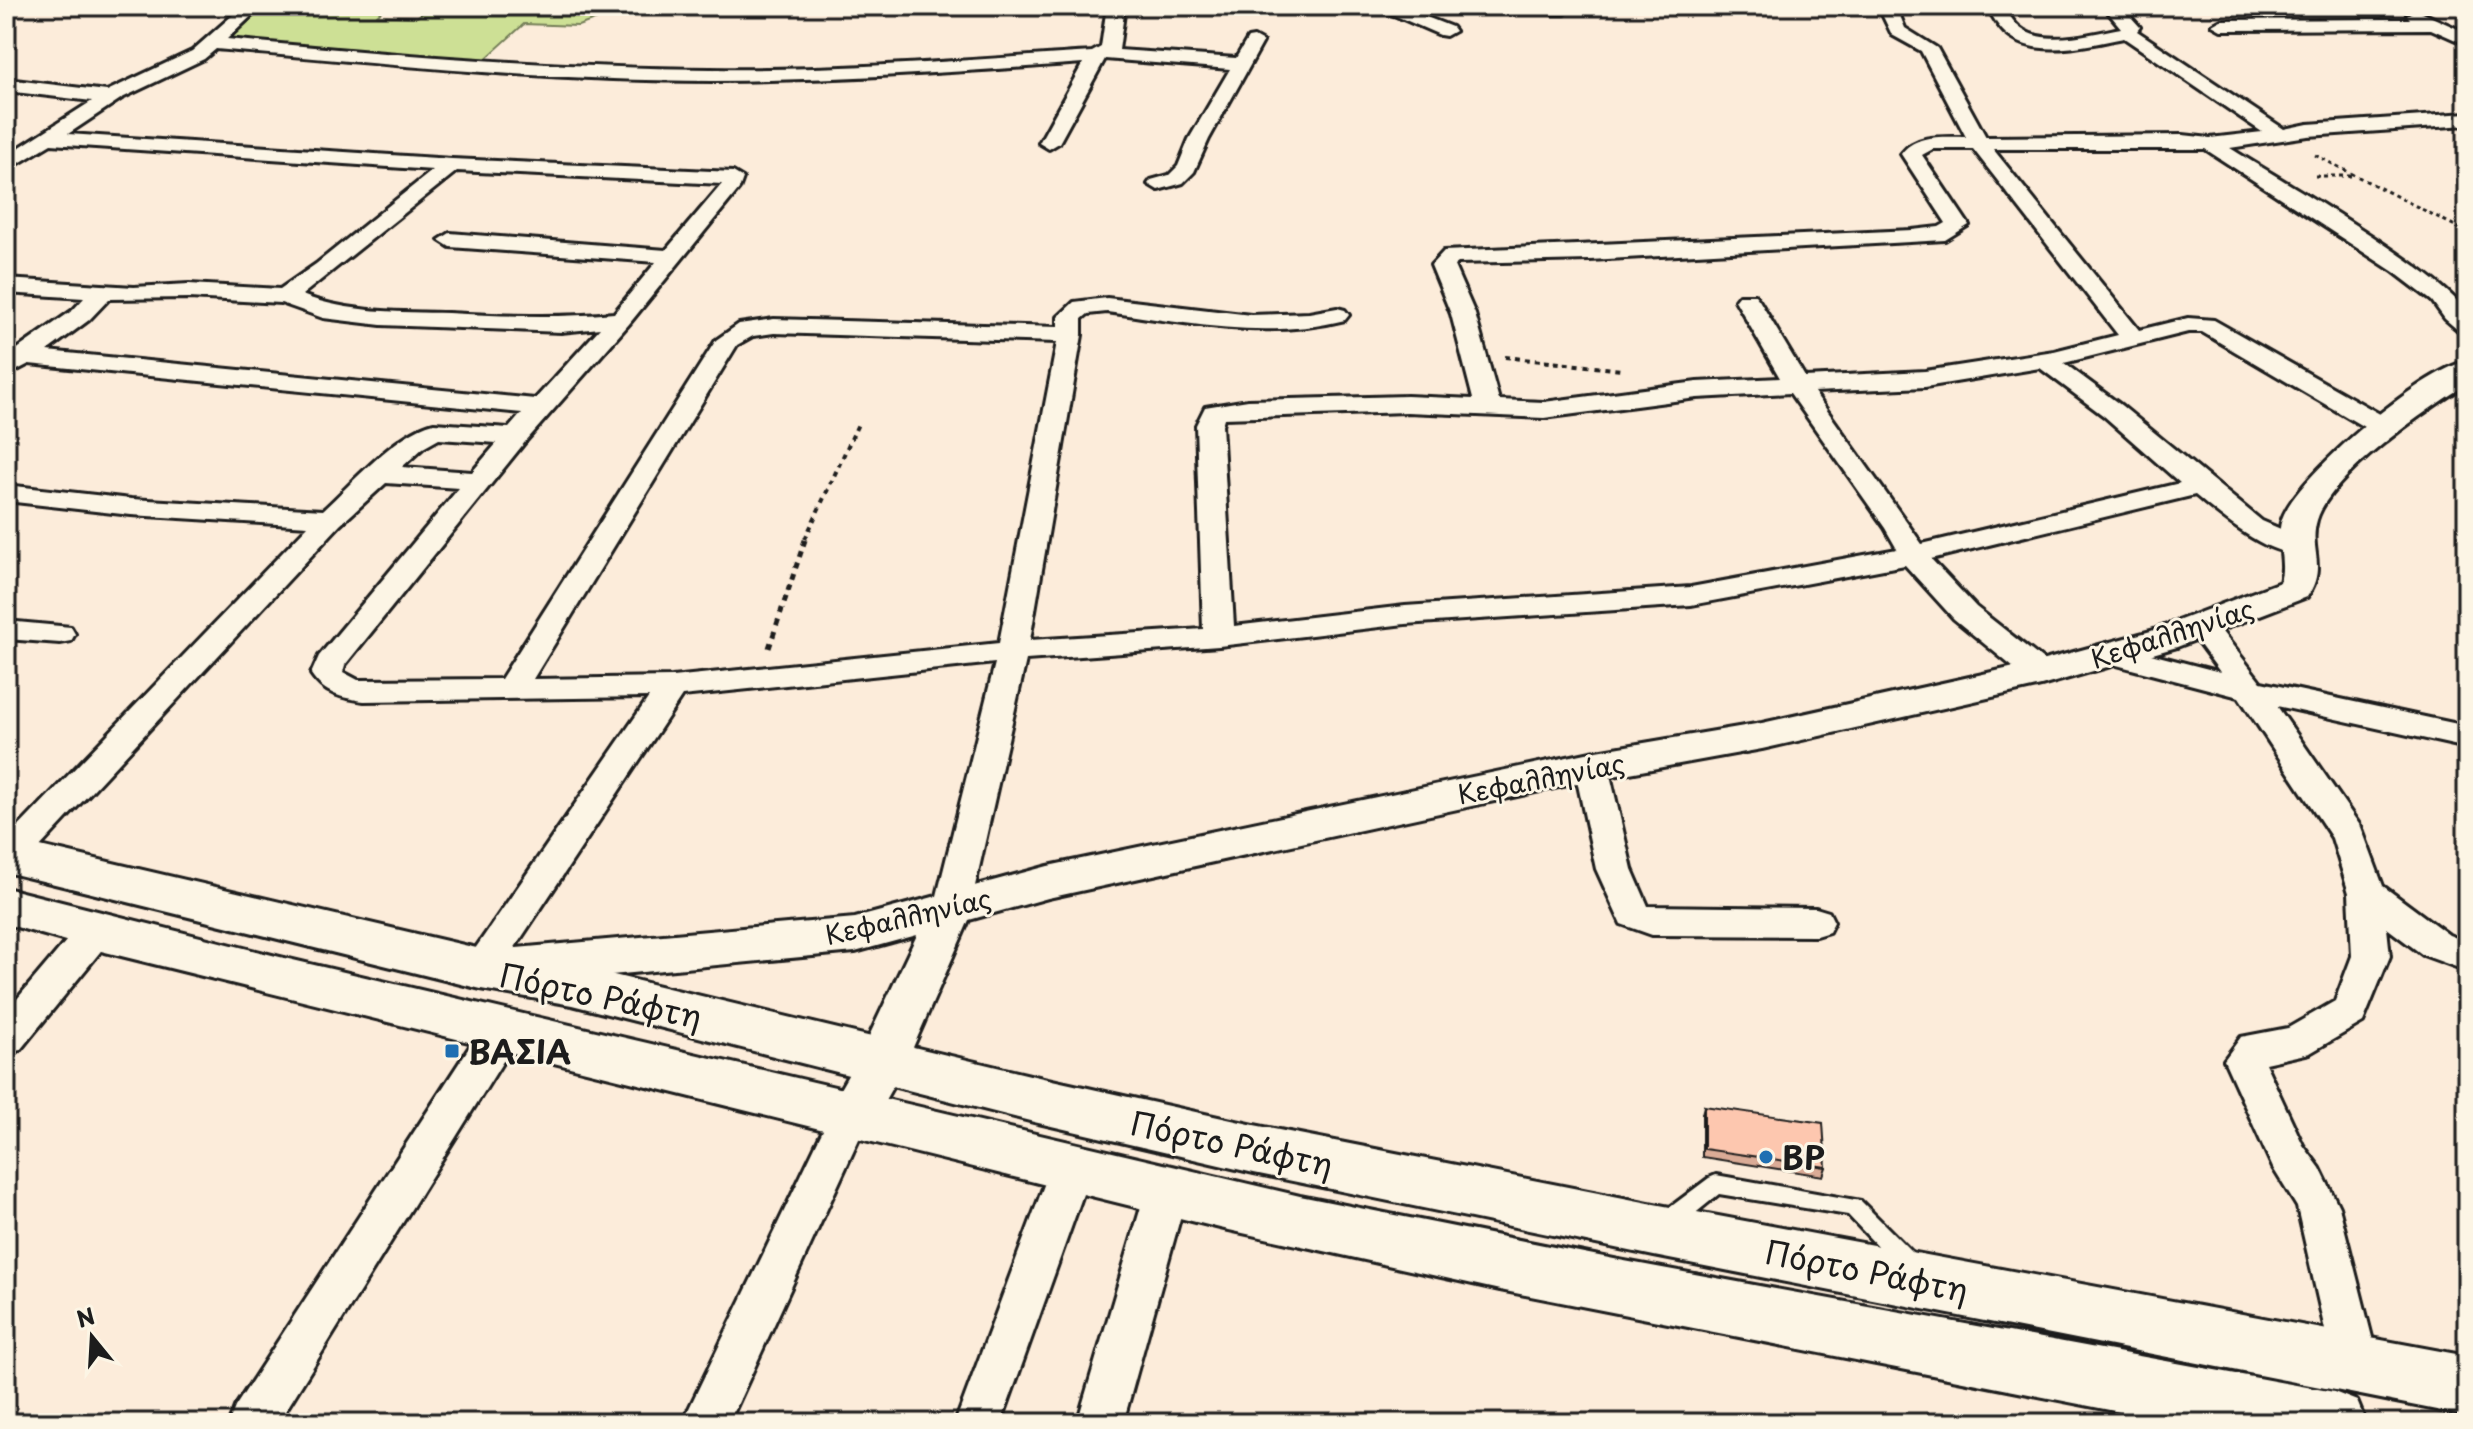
<svg xmlns="http://www.w3.org/2000/svg" width="2473" height="1429" font-family="'Playpen Sans',sans-serif">
	<style>
		.green { fill: #cde095; stroke: #747e58; stroke-width: 2 }
		.lines { fill: none; stroke-linecap: round; stroke-linejoin: round }
		.service-casing { stroke: #1c1c1c; stroke-width: 6 }
		.minor-casing { stroke: #1c1c1c; stroke-width: 6 }
		.tertiary-casing { stroke: #1c1c1c; stroke-width: 6 }
		.secondary-casing { stroke: #1c1c1c; stroke-width: 6 }
		.path-far2 { stroke: #1c1c1c; stroke-width: 3; stroke-dasharray: 4 4; stroke-linecap: butt }
		.path-far1 { stroke: #1c1c1c; stroke-width: 4; stroke-dasharray: 5 5; stroke-linecap: butt }
		.path { stroke: #1c1c1c; stroke-width: 5; stroke-dasharray: 6 6; stroke-linecap: butt }
		.service { fill: #fcf5e5; fill-rule: evenodd }
		.minor { fill: #fcf5e5; fill-rule: evenodd }
		.tertiary { fill: #fcf5e5; fill-rule: evenodd }
		.secondary { fill: #fcf5e5; fill-rule: evenodd }
		.wall { fill: #daab96; stroke: #1c1c1c; stroke-width: 2 }
		.building { fill: #fdc7af; stroke: #1c1c1c; stroke-width: 2 }
		.poi-dot { fill: #1f6fb2; stroke: #fcf5e5; stroke-width: 3 }
		.labels { text-anchor: middle; dominant-baseline: central; stroke-width: 6; stroke-linejoin: round; paint-order: stroke }
		.street-label { font-size: 26px; fill: #1c1c1c; stroke: #fcf5e5 }
		.near-street-label { font-size: 32px; fill: #1c1c1c; stroke: #fcf5e5 }
		.near-poi-label { font-size: 32px; font-weight: bold; fill: #1c1c1c; stroke: #fcf5e5; text-anchor: start }
	</style>
	<rect width="100%" height="100%" fill="#fcecda"/>
	<filter id="ink" filterUnits="userSpaceOnUse"><feTurbulence type="fractalNoise" baseFrequency=".0125" numOctaves="2"/><feDisplacementMap in="SourceGraphic" scale="16" xChannelSelector="R" yChannelSelector="G"/><feConvolveMatrix kernelMatrix="1 2 1 2 8 2 1 2 1" color-interpolation-filters="sRGB"/></filter>
	<g filter="url(#ink)">
		<path class="green" d="M265,6H387L377,15L417,17L431,6H714L709,11L622,10L578,26L524,24L482,62L227,40Z"/>
		<g class="lines">
			<defs>
				<path id="service" d="M1716,1175L1861,1201L1916,1256L1919,1263L1916,1270L1908,1273L1900,1270L1848,1215L1719,1194L1677,1228L1669,1230L1661,1228L1658,1221L1661,1214L1709,1178Z"/>
				<path id="minor" d="M243,6H262L227,39C388,54 549,68 711,69C838,71 965,60 1092,52L1101,47L1107,6H1125L1119,50L1236,58L1248,38L1254,37L1263,42L1209,139L1194,172L1183,183L1158,190L1148,184L1151,180L1169,175L1178,166L1189,139L1230,69L1105,59L1059,143L1049,149L1039,143L1083,63C960,72 837,80 713,81C547,81 381,64 216,49L204,59L122,98L68,134L452,159L733,172L743,178L739,189L629,324L525,442L345,665L343,672L358,680L501,679L716,340L739,324L774,319L1058,327V317L1074,302L1107,298L1251,315L1309,313L1337,308L1345,310L1349,315L1345,320C1266,340 1187,323 1107,312L1088,314L1082,319V335L1030,640L1203,629L1196,425L1205,407L1248,400L1407,396L1473,399L1451,314L1431,265L1444,251L1912,230L1939,227L1946,223L1901,154C1916,134 1942,137 1966,137L1921,51L1892,35L1878,6H1896L1905,28L1937,48L1986,137L2183,135L2210,138L2262,132L2124,38C2090,44 2041,59 2010,37C1999,30 1993,16 1986,6H2004C2008,13 2013,22 2019,27C2044,48 2093,33 2121,28L2103,6H2121L2140,27L2137,31L2284,129L2308,124L2467,113V125L2308,136L2230,148C2273,175 2453,278 2467,315C2469,319 2467,328 2467,333L2459,331L2445,319L2432,301L2394,272L2205,149H1993L2139,330L2188,318L2214,320L2394,422L2398,428L2394,434H2376L2202,332H2188L2064,363L2122,406L2262,521L2306,540L2310,546L2306,552C2271,561 2221,516 2195,495L1931,559L1976,607L2052,667L2057,674L2052,681L2041,684L2030,681L1954,619L1905,565L1691,605L1405,624L1219,646L1026,660L970,908L965,917L952,921L939,917L934,908L995,663L682,696L494,979L481,983L468,979L462,969L468,959L649,697L364,701C342,698 324,694 311,674L319,656L459,488L386,483L340,525L23,865L6,867V840L308,526L131,515L6,501V485L131,499L323,510C353,483 395,433 434,423L509,428L522,413L29,364L6,376V357L73,310L84,298L6,293V279L134,287L189,284L280,289L316,264L433,170L51,144L6,171V156L92,101L6,91V79L107,91L192,51ZM1933,149H1973L2118,335L2054,351L1925,371L1805,377L1759,300L1755,295H1739L1735,300L1780,378L1697,382L1544,402L1499,400L1475,314L1454,266L1458,263L1590,260L1945,240L1969,225L1922,155ZM457,171L722,184L666,250L450,233L439,240L450,247L656,262L614,313C558,318 504,316 448,313C399,312 348,313 302,295ZM189,298L281,303L323,318L381,325L561,332L600,328L535,399L47,351L89,320L109,299ZM774,333L1057,342L999,643L672,677L533,679L737,345L753,336ZM2040,368L2104,416L2180,483L1922,544L1814,392L1925,387ZM1790,393L1885,528L1897,549L1691,587L1405,606L1234,626L1222,425L1224,418L1407,412L1544,418L1697,398ZM439,439L497,443L472,472L402,467L423,448Z
					M1373,6H1398L1452,27L1455,31L1446,36L1440,35Z
					M1551,6H1569L1565,14H1553Z
					M2416,10L2467,33V45L2431,29L2221,30L2212,25L2221,20L2410,19L2407,15Z
					M2201,617L2212,619L2261,682L2467,726V748L2277,706L2361,827L2383,886L2449,935L2467,942V971L2423,955L2387,928L2390,956L2363,1022L2310,1053L2265,1063L2303,1145L2320,1168L2339,1207L2379,1365L2372,1380L2356,1386L2340,1380L2333,1365L2297,1207L2273,1168L2224,1060L2241,1037L2288,1028L2335,1001L2352,956L2349,893L2332,838L2239,697L2101,661L2097,654L2101,647L2112,644L2220,672L2186,626L2190,619Z
					M6,621L71,627L75,634L71,641L60,643L6,639Z
					M1591,755L1603,758L1608,766L1632,869L1648,906L1816,908L1829,912L1834,922L1829,932L1816,936L1652,935L1621,924L1596,869L1574,766L1579,758Z
					M96,917L109,921L114,931L109,941L20,1050L6,1054V1012L83,921Z
					M501,1016L515,1020L520,1031L515,1042L278,1423H229L235,1407L487,1020Z
					M850,1098L864,1103L870,1115L729,1423H682L836,1103Z
					M1071,1151L1086,1157L1092,1169L1001,1423H955L1050,1169L1056,1157Z
					M1167,1172L1182,1177L1188,1190L1123,1423H1077L1146,1190L1152,1177Z"/>
				<path id="tertiary" d="M2467,361V384C2428,409 2330,475 2317,520C2308,550 2328,566 2307,597L2177,647L2041,686L1762,749L1591,780L1048,898L969,920L907,1061L868,1130L850,1136L832,1130L825,1115L862,1051L917,935L855,952L505,985L489,980L482,967L489,954L505,949L855,918L1048,866L1591,752L1762,723L2037,662L2151,631L2280,582C2287,559 2273,536 2284,514C2305,470 2420,372 2467,361Z"/>
				<path id="secondary" d="M6,838L481,949L572,965L1034,1076L1254,1125L1654,1204L2467,1356V1416L1654,1256L1254,1173L1034,1122L572,1005L481,989L6,872Z
					M6,888L280,957L1300,1196L1619,1260L2334,1392L2357,1401L2366,1423H2176L1500,1290L1220,1228L97,950L6,924Z"/>
			</defs>
			<use href="#service" class="service-casing"/>
			<use href="#minor" class="minor-casing"/>
			<use href="#tertiary" class="tertiary-casing"/>
			<use href="#secondary" class="secondary-casing"/>
			<path class="path-far2" d="M2315,155L2467,232
				M2315,176H2353"/>
			<path class="path-far1" d="M1505,357L1622,370
				M805,539L858,424"/>
			<path class="path" d="M769,648L806,537"/>
			<use href="#service" class="service"/>
			<use href="#minor" class="minor"/>
			<use href="#tertiary" class="tertiary"/>
			<use href="#secondary" class="secondary"/>
		</g>
		<path class="wall" d="M1704,1106L1826,1167L1823,1176L1702,1157V1114Z"/>
		<path class="building" d="M1704,1106L1823,1123L1826,1167L1704,1149Z"/>
	</g>
	<g class="poi-dot">
		<rect x="444" y="1043" width="16" height="16" rx="4"/>
		<circle cx="1766" cy="1157" r="8"/>
	</g>
	<g class="labels">
		<g class="street-label">
			<text transform="translate(2172 633) rotate(-18)">Κεφαλληνίας</text>
			<text transform="translate(1541 778) rotate(-11)">Κεφαλληνίας</text>
			<text transform="translate(908 916) rotate(-13)">Κεφαλληνίας</text>
		</g>
		<g class="near-street-label">
			<text transform="translate(601 995) rotate(12)">Πόρτο Ράφτη</text>
			<text transform="translate(1232 1143) rotate(12)">Πόρτο Ράφτη</text>
			<text transform="translate(1867 1270) rotate(11)">Πόρτο Ράφτη</text>
		</g>
		<g class="near-poi-label">
			<text x="468" y="1051">ΒΑΣΙΑ</text>
			<text x="1782" y="1157">BP</text>
		</g>
	</g>
	<rect width="2473" height="1429" fill="none" stroke="#fcf5e5" stroke-width="32"/>
	<rect x="16" y="16" width="2441" height="1397" fill="none" stroke="#1c1c1c" stroke-width="3" filter="url(#ink)"/>
	<g transform="translate(92 1337) rotate(342)" stroke="#fcf5e5" stroke-width="6" paint-order="stroke">
	<path d="M0-6L14 30L0 20L-14 30Z" fill="#1c1c1c"/>
	<text y="-12" font-size="22" font-weight="bold" text-anchor="middle" fill="#1c1c1c">N</text>
	</g>
</svg>
